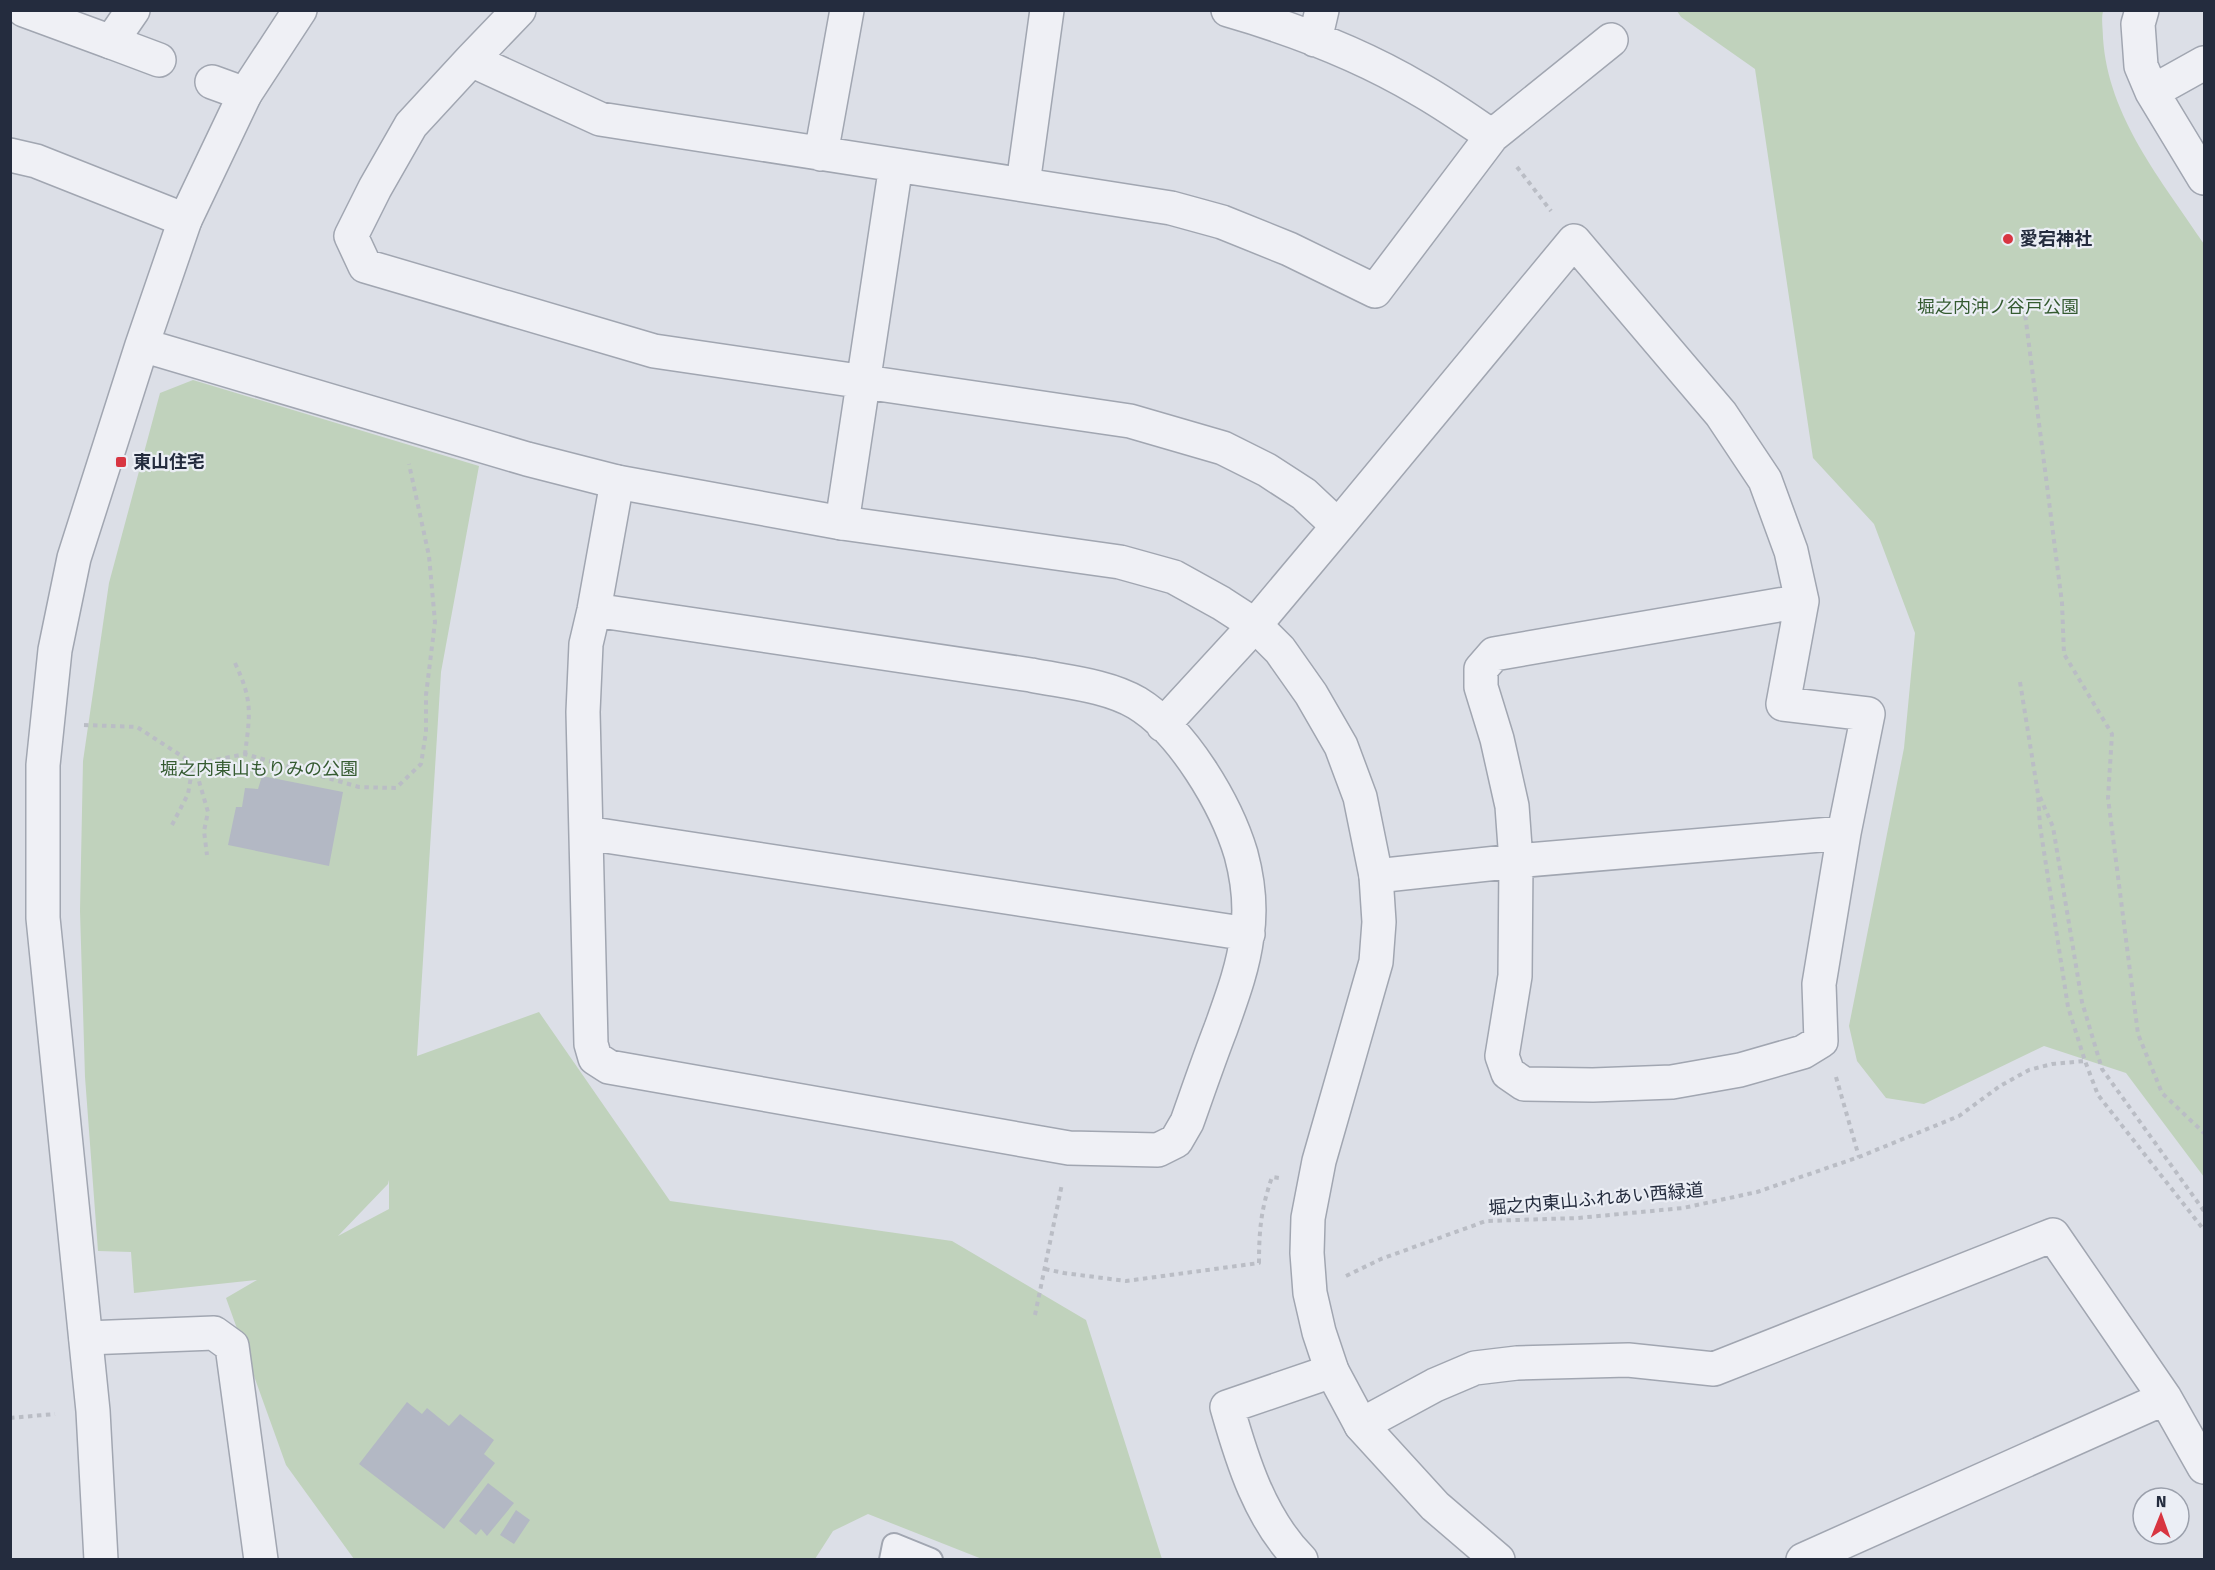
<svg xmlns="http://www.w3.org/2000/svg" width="2215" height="1570" font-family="'Fira Sans','Noto Sans JP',sans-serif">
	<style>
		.green { fill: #c0d2bc; fill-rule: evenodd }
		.building { fill: #b3b8c4 }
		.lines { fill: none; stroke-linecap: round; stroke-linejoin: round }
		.service-casing { stroke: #a1a6b1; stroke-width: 26 }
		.pedestrian-casing { stroke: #a1a6b1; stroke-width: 36 }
		.minor-casing { stroke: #a1a6b1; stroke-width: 36 }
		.tertiary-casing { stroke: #a1a6b1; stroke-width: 36 }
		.path { stroke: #babdc5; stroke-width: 4; stroke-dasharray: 4.5 4.5; stroke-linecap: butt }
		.service { stroke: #eff0f5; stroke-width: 22 }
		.pedestrian { stroke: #eff0f5; stroke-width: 33 }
		.minor { stroke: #eff0f5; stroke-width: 33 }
		.tertiary { stroke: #eff0f5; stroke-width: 33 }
		.poi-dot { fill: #d83541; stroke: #ebeef5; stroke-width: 2 }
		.labels { text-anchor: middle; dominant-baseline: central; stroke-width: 4.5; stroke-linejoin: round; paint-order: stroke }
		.poi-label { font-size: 18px; font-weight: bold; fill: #242c3e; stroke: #ebeef5; text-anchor: start }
		.park-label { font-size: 18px; fill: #355b31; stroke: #ebeef5 }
		.street-label { font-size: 18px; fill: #242c3e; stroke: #ebeef5 }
	</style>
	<rect width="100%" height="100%" fill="#dcdfe7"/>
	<path class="green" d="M1677,11H2103C2101,19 2103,29 2103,38C2108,117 2162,181 2204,244V1177L2126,1073L2044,1046L1924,1104L1886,1098L1857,1061L1849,1026L1904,748L1915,633L1874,524L1813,458L1755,69L1681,17Z
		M193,380L479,466L441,672L417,1056L539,1012L670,1201L952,1241L1086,1320L1162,1559H982L868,1514L833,1531L815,1559H354L286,1465L226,1298L257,1280L134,1293L131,1252L98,1251L85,1077L80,911L83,761L109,583L160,393ZM389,1180V1209L338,1236L388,1184Z"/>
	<path class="building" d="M262,776L343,792L329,866L228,845L236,807H242L245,788L258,789Z
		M407,1402L422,1414L427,1408L449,1426L460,1414L494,1440L484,1454L495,1463L444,1529L359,1464Z
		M488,1483L514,1503L487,1536L481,1529L476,1535L459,1521Z
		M516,1510L530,1520L514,1544L500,1535Z"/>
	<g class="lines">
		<defs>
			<path id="service" d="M891,1560L894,1545L931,1560"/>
			<path id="pedestrian" d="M111,42L159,60
				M212,82L245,94"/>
			<path id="minor" d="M24,10L111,42L133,10
				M1228,10C1294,29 1360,54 1419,89C1444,103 1468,120 1492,136
				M2142,10L2138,24L2141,66L2152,92L2204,178
				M1315,40L1322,10
				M471,60L519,10
				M2152,92L2204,63
				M821,154L847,10
				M10,155L36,161L185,220
				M896,165L1171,208L1222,222L1289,249L1375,291L1492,136L1611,40
				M1023,184L1047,10
				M842,523L896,165L600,119L471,60L411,125L375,188L351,236L365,266L654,351L1130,421L1223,448L1267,470L1304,494L1338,526L1255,625L1163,725
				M1338,526L1574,241L1721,414L1765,480L1791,551L1802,601L1494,654L1481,669V687L1497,739L1512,806L1516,861L1515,976L1502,1056L1508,1073L1524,1084L1593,1085L1672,1082L1740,1070L1803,1052L1821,1041L1819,984L1844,833L1868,714L1783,704L1802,601
				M594,610L1031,675C1065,682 1106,685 1137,703C1183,731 1226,804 1241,854C1248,880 1251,910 1247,936C1243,968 1232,997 1221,1028C1209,1059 1198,1091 1187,1122L1176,1141L1158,1150L1069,1148L609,1067L595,1058L591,1044L583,712L586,644L594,610L617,482
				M586,833L1248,934
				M1376,876L1516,861L1844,833
				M86,1338L214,1333L232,1346L261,1560
				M1361,1425L1435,1385L1475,1368L1517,1363L1628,1360L1714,1369L2053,1235L2165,1398L2204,1467
				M1301,1560C1260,1519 1242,1460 1227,1407L1332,1371
				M1803,1560L2165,1398"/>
			<path id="tertiary" d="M142,345L527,459L617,482L842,523L1120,562L1174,577L1221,603L1255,625L1280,650L1311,694L1341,746L1360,797L1376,876L1379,922L1376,962L1319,1161L1308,1218L1307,1253L1310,1293L1319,1332L1332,1371L1361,1425L1435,1506L1498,1560
				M101,1560L93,1411L43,918V765L55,650L74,558L142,345L185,220L245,94L300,10"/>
		</defs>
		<use href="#service" class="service-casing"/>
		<use href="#pedestrian" class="pedestrian-casing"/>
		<use href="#minor" class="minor-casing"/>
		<use href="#tertiary" class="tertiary-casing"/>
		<path class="path" d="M1517,167L1551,211
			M2023,298L2062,603L2064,654L2112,734L2108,798L2138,1034L2162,1093L2204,1133
			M235,663C253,701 250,714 245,754
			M2020,682L2038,794L2040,826L2068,1007L2085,1061L2098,1095L2204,1230
			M84,725L137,727L194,764L245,754L359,787L396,788L421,764L426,732V695L435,622L429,556L409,464
			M194,764L208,812L204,831L207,855
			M2040,797L2053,827L2082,1002L2102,1069L2204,1211
			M172,825L188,794L193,765
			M1836,1077L1859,1157
			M1045,1269L1064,1273L1126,1281L1259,1263C1259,1230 1261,1209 1272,1177L1279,1178
			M1346,1276L1381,1259L1486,1221L1578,1218L1683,1208L1757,1192L1859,1157L1959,1116L2000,1086L2029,1070L2052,1064L2085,1061
			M1035,1315L1062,1184
			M10,1418L55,1414"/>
		<use href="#service" class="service"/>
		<use href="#pedestrian" class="pedestrian"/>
		<use href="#minor" class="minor"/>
		<use href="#tertiary" class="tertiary"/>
	</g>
	<g class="poi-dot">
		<circle cx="2008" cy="239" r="6"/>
		<rect x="115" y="456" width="12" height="12" rx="3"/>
	</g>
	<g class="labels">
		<g class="poi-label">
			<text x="2020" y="239">愛宕神社</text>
			<text x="133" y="462">東山住宅</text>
		</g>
		<g class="park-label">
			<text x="1998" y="307">堀之内沖ノ谷戸公園</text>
			<text x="259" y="769">堀之内東山もりみの公園</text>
		</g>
		<g class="street-label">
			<text transform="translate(1596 1199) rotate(-5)">堀之内東山ふれあい西緑道</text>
		</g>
	</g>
	<rect width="2215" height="1570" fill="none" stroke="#242c3e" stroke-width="24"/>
	<g transform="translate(2161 1516) rotate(1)"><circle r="28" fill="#ebeef5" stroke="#9ba0ac" stroke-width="1.5"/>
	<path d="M0-4.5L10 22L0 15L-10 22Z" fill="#d83541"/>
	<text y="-9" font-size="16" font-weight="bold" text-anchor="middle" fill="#242c3e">N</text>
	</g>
</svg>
